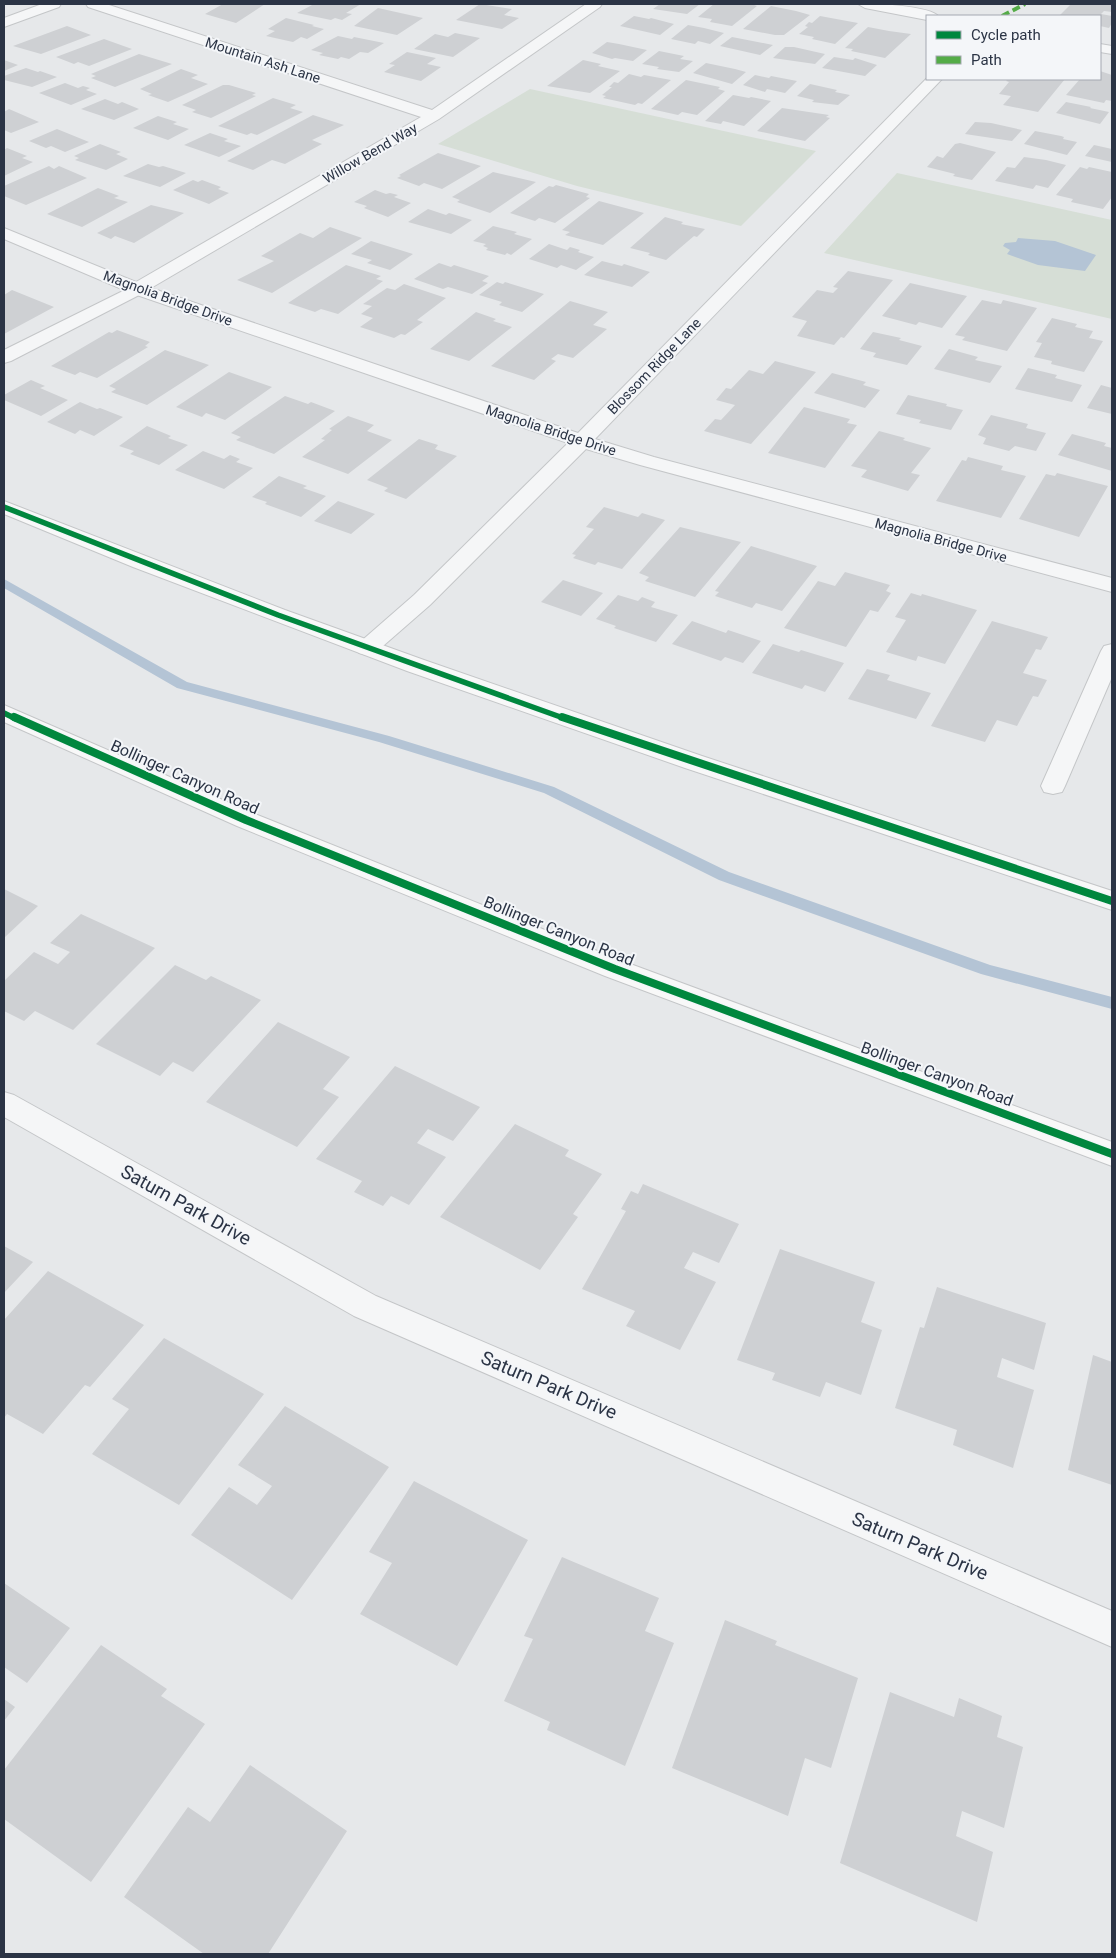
<svg xmlns="http://www.w3.org/2000/svg" width="1116" height="1958" font-family="Roboto,sans-serif">
	<style>
		.green { fill: #d6ded6 }
		.water { fill: #b4c4d5 }
		.lines { fill: none; stroke-linecap: round; stroke-linejoin: round }
		.stream { fill: #b4c4d5; fill-rule: evenodd }
		.building { fill: #ced0d3 }
		.lane-casing { stroke: #c4c6c8; stroke-width: 2 }
		.street-casing { stroke: #c4c6c8; stroke-width: 2 }
		.secondary-casing { stroke: #c4c6c8; stroke-width: 2 }
		.lane { fill: #f5f6f7; fill-rule: evenodd }
		.street { fill: #f5f6f7; fill-rule: evenodd }
		.secondary { fill: #f8f8f8; fill-rule: evenodd }
		.quiet { stroke: #54ac47; stroke-width: 4; stroke-dasharray: 8 4; stroke-linecap: butt }
		.cycleway-far1-casing { stroke: #f4f6f9; stroke-width: 8 }
		.cycleway-casing { stroke: #f4f6f9; stroke-width: 11 }
		.cycleway-far1 { stroke: #00873e; stroke-width: 5.5 }
		.cycleway { stroke: #00873e; stroke-width: 8 }
		.labels { text-anchor: middle; dominant-baseline: central; stroke-width: 4; stroke-linejoin: round; paint-order: stroke }
		.far-street-label { font-size: 14px; fill: #2b3445; stroke: #f4f6f9 }
		.street-label { font-size: 16px; fill: #2b3445; stroke: #f4f6f9 }
		.near-street-label { font-size: 19px; fill: #2b3445; stroke: #f4f6f9 }
	</style>
	<rect width="100%" height="100%" fill="#e6e8ea"/>
	<path class="green" d="M530,89L816,151L741,226L577,186L438,144Z
		M897,173L1112,220V319L824,253Z"/>
	<path class="water" d="M1018,238L1055,241L1096,255L1085,271L1038,265L1007,254L1010,250L1003,246L1005,243L1016,242Z"/>
	<g class="lines">
		<path class="stream" d="M4,579L187,682L389,736L554,787L729,872L990,965L1112,997V1009L981,974L719,880L544,793L379,742L177,688L4,588Z"/>
	</g>
	<path class="building" d="M223,4L238,5L265,4L236,23L205,14Z
		M314,4H361L346,13L352,14L342,20L335,18L331,20L297,13Z
		M480,4L512,9L504,15L519,18L502,29L456,20Z
		M660,4H700L687,14L653,9Z
		M714,4H756L754,5L757,6L732,26L710,22L712,19L698,17Z
		M1071,4H1112V12L1104,11L1101,14L1112,16V23L1109,28L1100,26V16H1059Z
		M771,6L796,11L810,15L784,35H775L743,29Z
		M378,8L423,18L397,35L354,26Z
		M634,16L649,19L651,18L674,24L660,35L620,26Z
		M820,16L858,23L835,44L812,39L814,37L799,34L808,27L805,26L809,22L812,23Z
		M286,18L314,25L312,26L324,29L307,39L301,37L293,42L266,36L275,31L268,29Z
		M688,25L704,28L724,33L710,44L698,41L695,44L671,39Z
		M67,26L91,35L41,54L13,46Z
		M868,27L889,31L911,34L885,58L851,51L853,49L845,48Z
		M455,33L480,38L453,57L414,49L435,34L448,37Z
		M338,36L352,39L354,37L384,43L368,53L360,52L349,59L341,57L338,59L319,55L323,53L311,50Z
		M732,37L773,45L760,55L720,46Z
		M104,39L132,49L89,66L78,62L74,64L56,57Z
		M607,42L619,44L647,50L633,61L615,58L612,59L592,53Z
		M785,47H794L825,54L815,64L773,58Z
		M659,51L684,56L680,59L693,61L679,72L657,69L659,67L642,64Z
		M407,52L436,58L427,64L441,67L421,81L384,72L395,65L389,64Z
		M139,54L172,64L115,87L91,78L96,76L91,74Z
		M834,57L853,60L855,58L877,65L865,76L822,68Z
		M4,60L18,65L4,71Z
		M583,60L601,64L598,66L620,71L590,93L547,86Z
		M706,63L735,69L746,72L732,84L693,73Z
		M26,68L38,72L40,71L57,77L32,87L4,80V76Z
		M181,69L198,75L191,78L208,84L168,102L148,95L152,94L140,89Z
		M1100,71L1112,75V101L1106,100L1104,103L1066,95L1080,79H1100Z
		M629,74L641,77L644,75L671,80L642,104L638,103L635,105L603,98L606,96L602,95L612,87H609L614,82L618,83Z
		M755,75L769,78L771,76L797,81L785,93L767,89L765,92L743,85Z
		M1008,79H1065L1038,112L1003,105L1011,96L999,94L1009,82L1006,81Z
		M686,80L720,87L718,89L725,91L697,115L682,112L678,115L651,109Z
		M65,83L78,88L83,86L90,88L86,90L97,94L71,105L39,93Z
		M810,84L837,90L835,92L850,95L838,105L812,102L814,100L797,96Z
		M223,85H229L256,93L252,95L256,96L211,118L192,112L196,110L182,105Z
		M733,95L749,98L751,97L771,101L744,126L723,121L721,124L705,121Z
		M273,98L296,105L290,108L303,112L257,135L251,133L247,135L218,126Z
		M105,99L118,104L122,102L139,109L114,120L81,109Z
		M1066,102L1091,107L1090,108L1109,112L1100,124L1056,113Z
		M782,108L829,115L826,117L830,118L805,141L757,131Z
		M9,109L39,122L11,133L4,130V112Z
		M313,115L344,125L312,140L322,144L285,164L272,160L253,170L227,161Z
		M158,116L177,122L173,124L189,129L168,140L133,128Z
		M975,122L991,123L1022,130L1012,141L965,134Z
		M57,129L89,142L65,152L51,146L46,148L29,141Z
		M1035,131L1061,136L1064,137L1063,139L1077,142L1067,155L1024,144Z
		M210,133L228,139L224,141L241,146L219,157L184,145Z
		M960,143L996,152L972,180L953,176L955,174L927,167L937,156L943,158L955,144Z
		M100,144L121,152L116,154L128,159L106,170L75,160L79,158L74,156Z
		M1094,145L1112,149V162L1085,156Z
		M7,148L27,156L22,158L33,162L4,176V150Z
		M438,153L481,166L442,189L424,183L419,186L397,178L401,176L399,175Z
		M1024,157L1046,160L1066,165L1048,188L1036,185L1033,189L995,181L1007,167L1015,168Z
		M148,164L159,167L163,166L186,173L160,187L123,176Z
		M49,166L54,169L59,166L87,178L26,205L4,196V186Z
		M1080,167L1087,169L1089,167L1112,172V197L1103,209L1071,202L1073,199L1056,195Z
		M493,172L536,182L490,213L457,202L460,200L452,197Z
		M193,180L198,182L202,180L221,187L218,189L229,193L209,204L173,190Z
		M556,185L589,194L586,197L590,198L555,223L539,218L535,221L510,213L549,186L553,187Z
		M98,188L119,196L114,198L128,202L82,227L47,214Z
		M375,190L386,194L390,193L398,195L394,197L411,203L388,217L364,208L367,206L354,202Z
		M599,201L644,213L603,245L565,235L570,232L562,230Z
		M151,205L184,213L134,243L115,236L111,239L97,233Z
		M428,209L446,215L449,213L472,220L451,234L408,222Z
		M665,217L683,222L681,224L705,229L697,237L694,236L666,260L648,255L650,253L630,248Z
		M493,226L517,232L514,234L532,239L511,255L507,253L505,255L486,250L488,248L483,246L486,244L473,241Z
		M330,227L362,238L272,293L237,280L274,261L261,256L300,233L313,238Z
		M371,241L413,254L390,270L367,263L372,260L351,254Z
		M549,244L567,250L570,247L580,250L578,252L594,257L576,270L561,265L557,268L529,259Z
		M602,261L622,266L624,264L650,272L632,287L584,275Z
		M439,263L451,267L454,265L489,276L482,281L488,283L472,294L448,287L443,289L414,279Z
		M346,265L381,276L376,279L383,281L338,314L321,309L315,312L288,303Z
		M848,271L893,280L844,338L841,337L834,345L797,336L807,321L792,317L817,290L833,293L838,288L833,287Z
		M497,282L503,284L505,282L544,294L522,312L499,305L502,302L479,295Z
		M910,283L967,296L942,328L919,322L916,325L882,316Z
		M404,284L446,298L417,320L423,322L405,335L401,334L394,338L360,327L373,318L361,314L372,306L363,304L387,288L395,290Z
		M12,290L54,307L4,334V295Z
		M982,300L1001,304L1003,300L1037,308L1007,351L962,340L965,337L955,335Z
		M570,301L608,312L593,325L607,329L573,358L558,354L551,359L556,361L534,380L491,366Z
		M476,312L496,319L493,321L512,327L469,361L430,349Z
		M1052,318L1077,324L1075,327L1093,331L1089,338L1103,341L1084,372L1051,364L1052,361L1034,357L1042,343L1036,342Z
		M117,330L150,342L145,346L148,347L97,378L80,372L75,375L51,366L109,332L112,333Z
		M873,332L901,338L899,340L922,346L907,365L873,357L876,353L860,349Z
		M949,349L978,357L975,360L1002,366L990,383L934,369Z
		M165,350L209,365L147,405L111,392L116,389L109,386Z
		M775,361L816,372L751,444L704,431L715,419L721,420L735,405L716,400L726,388L731,389L749,370L763,374Z
		M1028,368L1057,375L1055,378L1082,385L1072,402L1015,389Z
		M229,372L272,387L225,420L206,413L202,417L176,407Z
		M832,373L866,382L863,385L880,390L865,408L814,393Z
		M31,380L45,386L40,388L68,400L41,416L4,400V395Z
		M1101,385L1112,388V414L1087,408Z
		M908,395L947,404L946,406L963,410L951,430L919,423L921,420L896,414Z
		M285,396L308,404L311,402L335,411L274,454L236,440L241,437L231,433Z
		M80,402L97,409L100,408L123,417L94,436L80,430L75,434L47,422Z
		M804,407L850,419L847,423L857,425L825,468L768,453Z
		M991,415L1028,424L1026,428L1046,433L1036,451L1015,446L1009,451L983,444L986,438L978,435Z
		M348,416L374,425L367,431L392,440L348,474L302,457L325,440L321,439L332,430L329,429Z
		M147,426L171,436L168,438L188,445L159,465L130,454L134,451L119,446Z
		M879,431L905,438L903,440L931,448L911,473L920,475L908,491L861,477L867,470L851,466Z
		M1072,434L1106,443L1104,446L1112,448V471L1058,455Z
		M419,439L438,445L435,449L457,456L406,499L384,491L388,488L367,480Z
		M203,451L224,459L230,455L240,459L236,462L253,468L224,489L175,470Z
		M968,457L1003,466L1001,470L1026,476L1001,518L936,501L962,460L966,461Z
		M1057,473L1108,486L1079,537L1019,519L1046,474L1055,476Z
		M279,476L307,486L303,488L326,496L301,517L265,504L267,502L252,497Z
		M338,501L375,514L351,534L314,521Z
		M604,507L638,517L642,513L665,520L622,569L598,562L595,565L573,558L576,555L572,554L594,529L586,527Z
		M680,527L741,542L695,597L645,581L649,577L639,573Z
		M751,546L817,566L782,611L756,603L752,608L715,596L719,592L715,591Z
		M845,572L890,585L886,591L891,593L878,612L870,610L846,647L784,628L818,581L835,586Z
		M563,580L603,593L581,616L541,602Z
		M911,593L921,596L922,594L977,610L945,664L918,656L916,661L886,652L906,620L895,617Z
		M618,595L638,601L642,597L655,602L651,607L678,615L656,642L614,628L616,626L596,619Z
		M692,621L726,633L728,630L761,641L743,663L725,657L721,661L672,644Z
		M992,621L1048,637L1041,650L1036,649L1023,673L1047,680L1038,697L1033,696L1017,726L997,720L985,742L931,726Z
		M773,644L799,652L801,650L844,663L825,692L805,685L802,689L752,673Z
		M867,669L890,675L887,680L931,693L916,719L848,699Z
		M4,889L38,906L4,938Z
		M81,914L155,948L73,1030L35,1011L24,1021L4,1011V981L34,952L58,964L70,952L50,943Z
		M175,965L206,980L211,976L261,1000L193,1072L173,1062L160,1076L96,1044Z
		M278,1022L350,1057L323,1089L339,1097L297,1147L206,1102Z
		M395,1066L480,1107L453,1141L428,1129L417,1143L446,1157L409,1205L391,1196L383,1206L354,1192L362,1181L316,1159Z
		M515,1124L569,1150L565,1156L602,1174L573,1214L578,1217L540,1270L440,1217Z
		M643,1184L739,1224L719,1263L693,1252L684,1268L716,1282L680,1350L626,1326L635,1311L582,1289L626,1211L621,1209L631,1191L638,1194Z
		M4,1246L33,1262L4,1293Z
		M780,1249L875,1282L861,1322L882,1330L861,1395L826,1382L820,1397L772,1380L775,1373L737,1360Z
		M48,1271L144,1325L90,1387L85,1385L43,1434L7,1414L4,1418V1320Z
		M937,1287L1046,1323L1034,1370L1002,1358L997,1377L1034,1390L1013,1468L953,1445L957,1430L895,1408L920,1327L924,1328Z
		M164,1338L264,1394L179,1505L92,1454L129,1409L112,1399Z
		M1093,1355L1112,1362V1485L1068,1470Z
		M285,1406L389,1467L292,1600L191,1535L229,1487L257,1505L272,1486L238,1465Z
		M414,1481L528,1540L457,1666L360,1614L392,1563L369,1552Z
		M562,1557L659,1598L645,1631L674,1643L625,1766L547,1730L550,1722L504,1701L533,1639L524,1636Z
		M4,1583L70,1628L27,1683L4,1667Z
		M725,1620L777,1641L775,1645L858,1678L831,1768L805,1758L788,1816L672,1768Z
		M101,1645L167,1689L161,1696L205,1724L91,1882L4,1819V1770Z
		M890,1692L954,1717L959,1698L1002,1716L997,1737L1023,1747L1004,1828L962,1811L956,1836L993,1852L977,1922L840,1863Z
		M4,1699L15,1707L4,1721Z
		M250,1765L347,1831L268,1954H204L124,1897L188,1807L210,1822Z"/>
	<g class="lines">
		<defs>
			<path id="lane" d="M137,284L143,285L146,289L143,293L11,361L4,363V350Z
				M1112,644V677L1065,786L1062,792L1053,794L1044,792L1041,786L1101,651L1104,646Z"/>
			<path id="street" d="M42,4H61L59,7L4,27V18Z
				M86,4H106L432,110L586,4H602L600,7L439,119L151,288L578,433L927,78L942,79L595,439L654,457L1112,578V592L640,465L586,449L430,605L375,653L367,655L359,653L356,648L359,643L414,595L568,443L131,293L4,239V228L136,282L421,117L88,7Z
				M858,4C872,3 930,6 938,16H927V20L865,8Z
				M1100,44L1112,46V54L1100,52Z
				M4,1092L14,1095L376,1296L1112,1611V1647L354,1316L4,1117Z"/>
			<path id="secondary" d="M4,501L285,610L424,660L702,756L1112,891V910L685,768L407,671L133,567L4,514Z
				M4,705L255,814L625,962L1112,1142V1166L605,976L237,826L4,722Z"/>
		</defs>
		<use href="#lane" class="lane-casing"/>
		<use href="#street" class="street-casing"/>
		<use href="#secondary" class="secondary-casing"/>
		<use href="#lane" class="lane"/>
		<use href="#street" class="street"/>
		<use href="#secondary" class="secondary"/>
		<path class="quiet" d="M1002,16L1025,4"/>
		<defs>
			<path id="cycleway-far1" d="M4,507L278,615L566,719
				M4,713L16,719"/>
			<path id="cycleway" d="M14,717L246,820L615,969L1112,1154
				M562,717L1112,901"/>
		</defs>
		<use href="#cycleway-far1" class="cycleway-far1-casing"/>
		<use href="#cycleway" class="cycleway-casing"/>
		<use href="#cycleway-far1" class="cycleway-far1"/>
		<use href="#cycleway" class="cycleway"/>
	</g>
	<g class="labels">
		<g class="far-street-label">
			<text transform="translate(263 60) rotate(18)">Mountain Ash Lane</text>
			<text transform="translate(370 153) rotate(-30)">Willow Bend Way</text>
			<text transform="translate(168 298) rotate(20)">Magnolia Bridge Drive</text>
			<text transform="translate(654 366) rotate(-46)">Blossom Ridge Lane</text>
			<text transform="translate(551 430) rotate(18)">Magnolia Bridge Drive</text>
			<text transform="translate(941 540) rotate(15)">Magnolia Bridge Drive</text>
		</g>
		<g class="street-label">
			<text transform="translate(185 777) rotate(24)">Bollinger Canyon Road</text>
			<text transform="translate(559 931) rotate(22)">Bollinger Canyon Road</text>
			<text transform="translate(937 1074) rotate(20)">Bollinger Canyon Road</text>
		</g>
		<g class="near-street-label">
			<text transform="translate(186 1205) rotate(29)">Saturn Park Drive</text>
			<text transform="translate(549 1385) rotate(23)">Saturn Park Drive</text>
			<text transform="translate(920 1546) rotate(23)">Saturn Park Drive</text>
		</g>
	</g>
	<rect width="1116" height="1958" fill="none" stroke="#2b3445" stroke-width="10"/>
	<rect x="926" y="15" width="175" height="65" fill="#f4f6f9" stroke="#a4a8b1"/>
	<rect x="936" y="31" width="25" height="8" fill="#00873e" stroke="#a4a8b1"/>
	<text x="971" y="40" font-size="15" fill="#2b3445">Cycle path</text>
	<rect x="936" y="56" width="25" height="8" fill="#54ac47" stroke="#a4a8b1"/>
	<text x="971" y="65" font-size="15" fill="#2b3445">Path</text>
</svg>
